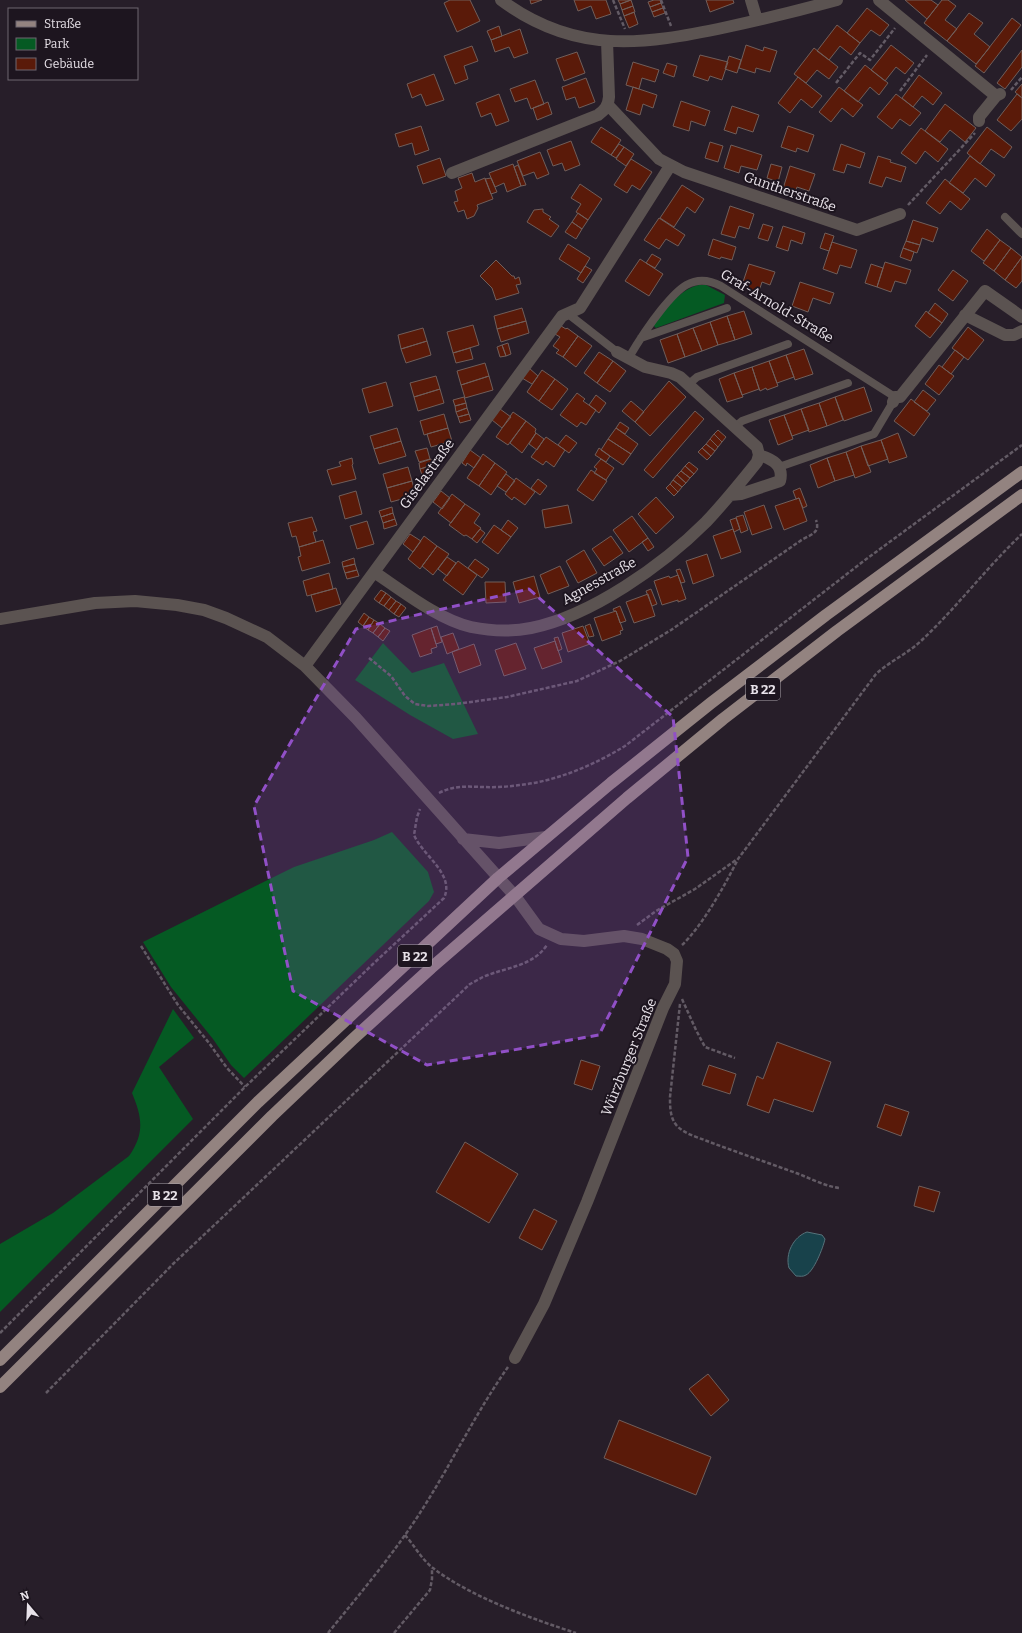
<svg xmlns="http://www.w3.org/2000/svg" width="1022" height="1633" font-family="Bitter,serif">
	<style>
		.green { fill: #055a23 }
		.water { fill: #18424b; stroke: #56727a }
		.building { fill: #5a1a09; stroke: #705e5a }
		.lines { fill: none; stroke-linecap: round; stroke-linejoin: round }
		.path { stroke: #635b65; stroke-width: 2.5; stroke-dasharray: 4 2; stroke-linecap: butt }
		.lane { stroke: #5b5351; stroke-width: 8 }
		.street { stroke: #5b5351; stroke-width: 12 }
		.primary { stroke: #938380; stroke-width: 12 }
		.marked { fill: #9150c7; fill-opacity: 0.2; stroke: #9150c7; stroke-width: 3; stroke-dasharray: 8 5; stroke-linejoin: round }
		.labels { text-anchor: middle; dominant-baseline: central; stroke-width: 4; stroke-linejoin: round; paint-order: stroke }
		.shield { fill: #1d151f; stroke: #aba4ac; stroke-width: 1 }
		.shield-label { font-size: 13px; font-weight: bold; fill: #e8e2e9 }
		.street-label { font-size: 14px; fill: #e8e2e9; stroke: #1d151f }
	</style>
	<rect width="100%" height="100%" fill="#271e29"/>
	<path class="green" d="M699,285H706L725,295L724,303L656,328L653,325C666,310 678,290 699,285Z
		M383,643L412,673L444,663L478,734L453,739L410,715L355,680Z
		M392,832L428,872L434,892L429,901L244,1078L231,1065L213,1039L171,987L143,942L294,867L374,840Z
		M173,1009L194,1038L159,1067L193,1119L0,1312V1244L53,1213L129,1156C145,1133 142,1117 132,1093Z"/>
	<path class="water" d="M807,1232L822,1235L825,1239C823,1248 814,1271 806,1275C803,1277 800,1276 796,1276L789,1268C785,1254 793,1237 807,1232Z"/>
	<path class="building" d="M450,0H470L480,21L457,32L444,3Z
		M530,0H542L531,4Z
		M574,0H606L611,14L596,19L591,6L578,11Z
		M618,0H631L620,4Z
		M631,0L633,6L622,10L620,4Z
		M654,0H660L661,3L650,7L648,2Z
		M706,0H733L734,3L710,12Z
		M905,0H931L938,5L927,19Z
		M942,0H948L956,6L945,20L957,29L947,41L924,23Z
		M661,3L663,8L652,12L650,7Z
		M633,6L635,12L624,16L622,10Z
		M663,8L665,13L654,17L652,12Z
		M867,8L889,25L880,36L871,30L860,43L847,33Z
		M634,12L638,24L629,28L624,16Z
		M969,13L983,23L974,34L990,47L976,64L947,41Z
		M1012,18L1021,25L984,73L975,66Z
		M837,25L860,43L851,55L840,46L829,60L817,51Z
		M499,26L502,36L491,40L487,31Z
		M520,29L528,53L514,58L509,47L495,52L491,40Z
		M746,45L763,51L764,47L777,51L770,72L756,68L755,73L739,68Z
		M891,45L914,63L905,74L896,67L885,81L871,70Z
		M472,46L478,61L464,66L468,79L455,84L444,56Z
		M814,48L838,67L829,79L817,70L806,83L794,74Z
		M1022,50V67L1005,89L997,83Z
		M577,52L585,73L564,81L556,59Z
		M700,55L728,62L722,80L710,76L708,81L693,76Z
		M729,56L741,60L737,73L725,69Z
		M633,62L659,70L655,82L642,78L639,89L626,85Z
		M667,63L677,66L674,77L663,73Z
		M865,65L888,83L879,95L870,87L858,102L844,91Z
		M434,74L444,100L426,106L421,94L412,98L407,84Z
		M919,75L942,93L933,105L922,96L913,107L902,98Z
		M798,77L822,96L812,108L801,99L790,113L778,103Z
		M586,78L595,102L579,108L575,97L566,100L562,87Z
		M535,80L544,104L531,109L527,98L515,102L510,89Z
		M1022,84V98L1015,92Z
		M633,87L657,95L653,108L643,104L640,115L626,110Z
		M839,87L863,105L853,117L842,108L831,122L819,112Z
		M499,94L509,121L496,126L491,113L481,117L476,103Z
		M896,94L921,113L910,126L900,119L892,129L877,117Z
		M1017,94L1022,98V119L1011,131L997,120Z
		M681,101L710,111L705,126L691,121L689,131L673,126Z
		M548,102L552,114L537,120L533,108Z
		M945,104L976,128L965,142L950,130L940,142L925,131Z
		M732,106L759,115L753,132L738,127L736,134L724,130Z
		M421,126L429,150L415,155L412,143L399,147L395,134Z
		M788,126L814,135L808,152L797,148L796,152L781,147Z
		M601,127L621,140L611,155L591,142Z
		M987,127L1012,147L1004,158L991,149L980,164L967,153Z
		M921,128L948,149L938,162L925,151L916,164L901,153Z
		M571,141L580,165L565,171L562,163L553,166L547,150Z
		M710,142L723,146L718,162L705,158Z
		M619,144L624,147L616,158L611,155Z
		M841,144L865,153L860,168L847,164L844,173L833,170Z
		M731,145L762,155L757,170L741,166L739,173L724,168Z
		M624,147L634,154L626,166L616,159Z
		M540,152L549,174L537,179L534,172L523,176L517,161Z
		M878,156L891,160L890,162L906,167L901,182L886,177L882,187L869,183Z
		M970,156L995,175L986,187L975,178L963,193L949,183Z
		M440,158L446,176L423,184L417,166Z
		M631,159L652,172L640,190L632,185L627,193L614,185Z
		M513,164L521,186L507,192L504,183L495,187L489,173Z
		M771,164L782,167L778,182L767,178Z
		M518,165L526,185L521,186L514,167Z
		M790,166L815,174L809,191L797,187L794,196L782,192Z
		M472,173L475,182L485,178L493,199L477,205L478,208L474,216L467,219L464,210L458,212L454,202L458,201L455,191L462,188L458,178Z
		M491,178L497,192L491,194L485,179Z
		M945,179L970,199L961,210L950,201L940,214L926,203Z
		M580,184L602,199L588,220L576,212L581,204L571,198Z
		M682,185L704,199L695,213L687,207L674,227L660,218Z
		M730,206L754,214L749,229L739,226L735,238L721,234Z
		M543,209V212L551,217L549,219L559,226L551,237L527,222L534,210Z
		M578,213L588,220L582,229L572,222Z
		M659,218L685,235L678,246L666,239L659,249L644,240Z
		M913,220L938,228L933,242L922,238L920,245L906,241Z
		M572,222L582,229L576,239L565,232Z
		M763,224L773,227L768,241L758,238Z
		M783,226L805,233L802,244L791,240L788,251L776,247Z
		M987,229L1000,240L984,261L971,251Z
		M825,233L834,236L829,251L820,248Z
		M713,239L736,247L732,260L721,257L720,259L708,255Z
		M1000,240L1011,248L994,271L983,263Z
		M906,241L920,245L917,253L903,248Z
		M832,242L857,250L851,268L840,265L837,274L823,269Z
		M568,244L590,258L581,273L559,259Z
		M903,248L914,252L911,261L900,257Z
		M1011,248L1022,257L1005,280L994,271Z
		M652,254L661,259L655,268L646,263Z
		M1022,257V281L1016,288L1005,280Z
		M640,259L663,274L649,296L625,281Z
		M496,260L512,276H514L515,279L519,277L521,284L516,285L519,293L496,300L492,288L480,276Z
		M885,262L911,270L906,284L895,281L891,292L877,287Z
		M749,264L775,272L770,285L762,282L758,294L741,288Z
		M871,264L883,268L877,287L865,283Z
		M585,266L592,270L583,283L577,279Z
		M953,270L968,281L953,301L938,290Z
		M800,282L834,293L830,304L813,298L808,312L792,306Z
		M935,303L948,314L942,323L928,313Z
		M522,308L526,321L497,329L494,316Z
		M744,311L752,334L735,340L727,316Z
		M926,311L942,323L930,338L915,326Z
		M727,316L735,340L718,345L710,322Z
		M526,321L529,333L501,342L497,329Z
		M710,322L718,345L702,351L693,328Z
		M473,325L479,345L453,353L447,332Z
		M561,326L566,329L567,328L578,336L563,357L556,353L559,350L553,346L560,337L555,334Z
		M968,327L984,340L968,360L952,348Z
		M423,328L427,341L401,349L398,335Z
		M693,328L702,351L685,357L677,334Z
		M677,334L685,357L668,363L660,340Z
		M578,336L592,346L576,367L563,357Z
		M427,341L431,355L406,363L401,349Z
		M508,343L511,354L506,356L502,345Z
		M502,345L506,356L500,357L497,347Z
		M470,348L473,359L456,363L453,353Z
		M804,349L813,374L795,380L786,355Z
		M955,350L964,357L951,374L942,367Z
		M599,352L613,361L597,383L584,373Z
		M786,355L794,377L777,383L769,361Z
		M613,361L626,371L610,392L597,383Z
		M769,361L778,386L767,390L766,388L760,391L752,367Z
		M485,363L489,376L461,385L457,371Z
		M939,365L954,376L939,395L925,384Z
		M752,367L759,389L742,395L734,373Z
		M529,368L538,376L532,384L522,378Z
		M542,370L555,379L539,401L527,392Z
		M734,373L743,397L727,402L719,379Z
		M436,376L440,389L414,397L410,383Z
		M489,376L493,390L465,398L461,385Z
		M555,379L568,389L552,410L539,401Z
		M669,381L686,397L650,436L635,422Z
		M386,382L393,406L369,413L362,389Z
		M864,387L872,411L844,421L835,397Z
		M440,389L444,403L418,411L414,397Z
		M923,390L936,400L927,411L914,402Z
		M577,393L585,399L583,401L596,410L586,425L581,422L577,427L560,415Z
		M596,395L606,403L599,413L589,405Z
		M464,397L466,403L455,406L453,400Z
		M835,397L843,420L827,426L819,403Z
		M911,399L930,414L914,436L894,421Z
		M631,401L644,412L635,422L622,411Z
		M466,403L467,408L456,412L455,406Z
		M819,403L827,426L809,432L801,409Z
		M467,408L469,414L458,417L456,412Z
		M500,409L511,417L502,428L492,420Z
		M801,409L809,430L792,436L784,415Z
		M695,411L704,419L653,478L644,470Z
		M513,412L526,421L508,445L496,437Z
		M444,414L448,428L424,435L420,421Z
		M469,414L471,420L460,423L458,417Z
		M784,415L793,439L778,445L769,420Z
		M526,421L536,429L535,432L536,433L522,453L510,443Z
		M620,422L629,428L625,434L616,428Z
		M397,428L401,441L374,449L370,436Z
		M448,428L452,441L431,447L427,434Z
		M616,428L638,444L631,454L608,439Z
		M718,430L726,437L722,442L714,434Z
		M536,433L544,439L537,450L529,444Z
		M898,433L907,457L889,463L881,440Z
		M714,434L722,442L718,447L710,439Z
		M566,435L577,443L569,453L558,445Z
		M546,437L565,450L554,467L546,461L543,465L531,457Z
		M608,439L631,454L623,465L601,450Z
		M710,439L718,447L715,451L706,444Z
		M881,440L888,459L868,466L861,446Z
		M401,441L406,456L379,464L374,449Z
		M706,444L715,451L711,456L702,448Z
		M861,446L871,472L855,478L846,452Z
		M427,448L430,459L419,462L415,451Z
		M599,448L610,456L606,462L595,455Z
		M702,448L711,456L707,460L698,452Z
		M470,450L481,458L474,468L467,463L466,466L462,463Z
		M846,452L854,475L835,481L827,458Z
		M483,454L495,463L479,486L467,478Z
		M352,458L353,464L352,465L356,479L332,485L327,470L341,466L339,462Z
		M827,458L835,481L818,488L810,465Z
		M431,459L433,465L420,469L419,463Z
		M601,459L614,468L606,480L594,473L597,469L594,467Z
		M689,462L698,469L694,474L685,466Z
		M495,463L507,472L491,495L479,486Z
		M433,465L434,471L422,475L420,469Z
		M685,466L694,474L690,478L681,471Z
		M408,467L412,481L387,488L383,474Z
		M591,470L607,481L593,501L577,490Z
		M681,471L690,478L686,483L677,475Z
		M506,474L515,481L506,492L497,486Z
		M677,475L686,483L682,487L673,480Z
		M516,478L535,492L525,505L514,497L512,500L505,494Z
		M538,479L547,486L540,495L531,488Z
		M673,480L682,487L678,492L670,484Z
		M412,481L416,495L391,502L387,488Z
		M670,484L678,492L674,496L666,488Z
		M800,488L807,506L803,508L799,498L796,499L793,491Z
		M356,491L362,514L345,519L339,496Z
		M441,491L450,498L442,509L433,502Z
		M452,494L465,504L451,523L438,513Z
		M656,497L674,517L656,534L638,514Z
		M799,498L807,521L784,530L775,506Z
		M465,504L480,514L474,523L481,528L472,539L466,535L464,536L449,525Z
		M568,505L572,523L545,528L542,510Z
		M764,505L772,528L752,535L744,512Z
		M392,507L393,513L381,517L379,511Z
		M393,513L395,519L383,523L381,517Z
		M743,515L748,530L741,533L736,517Z
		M632,516L648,538L629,552L613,530Z
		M312,517L317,531L313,532L316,542L299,547L296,536L292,537L288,523Z
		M736,518L740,529L734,532L730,520Z
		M395,519L397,525L384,529L383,523Z
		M508,520L518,528L511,537L501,530Z
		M367,521L374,544L357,549L350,526Z
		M494,525L511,537L498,554L482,542Z
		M480,529L485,533L477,543L472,539Z
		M733,529L741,552L721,559L713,536Z
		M410,534L421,541L413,552L403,544Z
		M424,536L437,546L420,569L408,559Z
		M611,536L623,553L604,566L592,549Z
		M648,538L654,547L648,551L642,542Z
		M323,540L330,563L302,571L298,557L301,556L299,547Z
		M437,546L449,554L433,575L422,566Z
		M584,550L597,573L578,583L566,561Z
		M707,554L714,576L693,584L686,561Z
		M447,557L456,563L447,576L438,569Z
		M354,558L355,564L343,567L342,562Z
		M475,559L489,569L482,578L468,568Z
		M458,561L477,575L463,595L443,580Z
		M355,564L357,570L345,573L343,567Z
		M560,566L569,586L548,594L540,575Z
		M680,569L685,582L681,583L676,570Z
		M357,570L359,576L347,579L345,573Z
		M329,573L333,589L307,596L303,581Z
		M678,575L686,599L678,602V600L662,605L654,581L669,576L670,578Z
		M534,576L540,597L519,603L513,582Z
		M485,582H505L506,602L486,603Z
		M336,588L341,604L316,612L311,595Z
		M651,589L657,604L652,606L646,591Z
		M381,590L386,593L379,603L374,599Z
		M386,593L391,597L384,606L379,603Z
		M648,594L655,616L634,623L626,602Z
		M391,597L396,601L389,610L384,606Z
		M396,601L401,604L394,614L389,610Z
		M401,604L406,608L399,617L394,614Z
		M620,606L626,621L620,623L616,611H614L613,609Z
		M616,611L623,630L620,631L621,634L602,641L594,618Z
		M364,613L369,617L363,626L358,622Z
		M369,617L374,620L368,630L363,626Z
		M374,620L380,624L373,633L368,630Z
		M380,624L385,628L378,637L373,633Z
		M590,624L594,636L589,637L585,626Z
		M437,626L442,642L436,644L431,628Z
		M583,626L590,644L568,652L562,633Z
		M385,628L390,631L383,641L378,637Z
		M431,628L437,647L431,649L432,653L420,657L412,635Z
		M453,633L459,649L447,654L441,637Z
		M558,637L562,649L558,651L554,638Z
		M555,641L562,662L542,669L534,648Z
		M516,643L526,669L504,676L495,650Z
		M474,644L481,665L459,673L452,652Z
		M777,1042L831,1062L813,1112L774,1099L769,1113L747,1105L757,1076L763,1079Z
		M581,1060L600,1066L592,1090L574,1084Z
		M709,1065L736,1074L730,1094L702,1085Z
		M885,1104L909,1112L901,1136L877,1127Z
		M465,1142L518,1174L489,1223L436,1192Z
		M919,1186L940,1192L934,1212L914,1206Z
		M534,1209L557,1221L542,1250L519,1238Z
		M708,1374L729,1400L711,1416L689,1389Z
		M619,1420L711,1457L696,1495L604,1458Z"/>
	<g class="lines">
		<path class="path" d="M613,0L625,29
			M661,0L671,26
			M836,83L860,53L870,60L895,28
			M1011,90L1022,77
			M900,91L927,55
			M908,205L975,133
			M369,658L391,676L405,696L415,704L428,706L456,704L507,697L577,681L620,661L671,630L803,539C813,534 820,532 816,520
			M439,793C458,783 476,788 496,787C504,787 512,786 520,785C557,781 594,765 625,746L865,560L1022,445
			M637,925L656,911L695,889L736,860
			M682,945C703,925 725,885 738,859L876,674C890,661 909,653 923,639C958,606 987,567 1022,534
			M141,946L178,1005L209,1043L227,1068L245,1087
			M682,999L696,1030L705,1047L735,1058
			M680,1004L670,1097C670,1107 670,1118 677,1126C685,1134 697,1137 707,1141C736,1152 766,1162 796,1173C810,1178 824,1186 839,1188
			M0,1333L245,1087L373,964L444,898C455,874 423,856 414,835L417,817L420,809
			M46,1393L173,1264L470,984C474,982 479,979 483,977C506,967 532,967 547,945
			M405,1535C414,1545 422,1560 433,1568C469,1596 532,1619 576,1633
			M328,1633C354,1601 381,1569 405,1535C443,1482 470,1421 508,1367
			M394,1633L430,1590L432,1579V1568"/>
		<path class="lane" d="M1005,217L1022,234
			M567,313L617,352
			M641,338L727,308
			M628,359C638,342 649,325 661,310C677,290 693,271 721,286L895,397
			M689,384L697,377L788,344
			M736,426L742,421L848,383
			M779,467L874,434L893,402"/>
		<path class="street" d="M501,0C575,55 643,45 727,27C764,19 801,10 837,0
			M751,0L757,20
			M879,0L996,96L1000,94
			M608,105L659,159L684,172L857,230L900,214
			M979,121V117L996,96
			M452,173L598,115C605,110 608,106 609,97L607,41
			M965,315L1005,335H1014L1022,331
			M617,352L645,367L671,373L680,377L757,447L759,455C772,459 784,465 780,481L741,494L730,495
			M893,402L895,397H900L904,392L985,291L1022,317
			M374,572C401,590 439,620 471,627C491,631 511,632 531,628C591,616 663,565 706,522C724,503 741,482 757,462L759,455
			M0,619L95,603L135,601L177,605L204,610L226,618L267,637L305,666L356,718L515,896L539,929L561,939L584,941L624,936L642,939L667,949L674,954L677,961L675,984L663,1008L587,1202L544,1304L515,1358
			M305,666L562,316L580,308L670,166
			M463,839L499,843L546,837"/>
		<path class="primary" d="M0,1360L258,1102L498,878L611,783L711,703L826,615L1022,472
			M0,1387L272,1116L353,1039L431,968L627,798L723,719L837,631L1022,495"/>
	</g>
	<path class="marked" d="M529,589L673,717L688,857L599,1035L427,1065L293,991L254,806L356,629Z"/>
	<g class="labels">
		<g class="shield">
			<rect x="746" y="678" width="34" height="22" rx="3"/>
			<rect x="398" y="945" width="34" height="22" rx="3"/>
			<rect x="148" y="1184" width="34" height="22" rx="3"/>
		</g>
		<g class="shield-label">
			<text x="763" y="689">B 22</text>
			<text x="415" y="956">B 22</text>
			<text x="165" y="1195">B 22</text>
		</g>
		<g class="street-label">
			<text transform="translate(790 192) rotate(19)">Guntherstraße</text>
			<text transform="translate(777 306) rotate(31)">Graf-Arnold-Straße</text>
			<text transform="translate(427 474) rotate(-54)">Giselastraße</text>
			<text transform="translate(599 581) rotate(-29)">Agnesstraße</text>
			<text transform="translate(629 1057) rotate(-68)">Würzburger Straße</text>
		</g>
	</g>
	<rect x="8" y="8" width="130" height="72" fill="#1d151f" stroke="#6e6770"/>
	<rect x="16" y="21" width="20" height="6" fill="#938380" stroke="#6e6770"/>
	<text x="44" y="28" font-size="12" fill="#e8e2e9">Straße</text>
	<rect x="16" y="38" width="20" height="12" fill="#055a23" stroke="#6e6770"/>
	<text x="44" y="48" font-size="12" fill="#e8e2e9">Park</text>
	<rect x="16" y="58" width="20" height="12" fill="#5a1a09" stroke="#6e6770"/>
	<text x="44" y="68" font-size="12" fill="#e8e2e9">Gebäude</text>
	<g transform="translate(28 1605) rotate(341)" stroke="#1d151f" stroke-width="3" paint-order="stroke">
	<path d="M0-3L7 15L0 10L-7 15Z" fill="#e8e2e9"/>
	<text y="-6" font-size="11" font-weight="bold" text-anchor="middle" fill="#e8e2e9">N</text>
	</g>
</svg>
